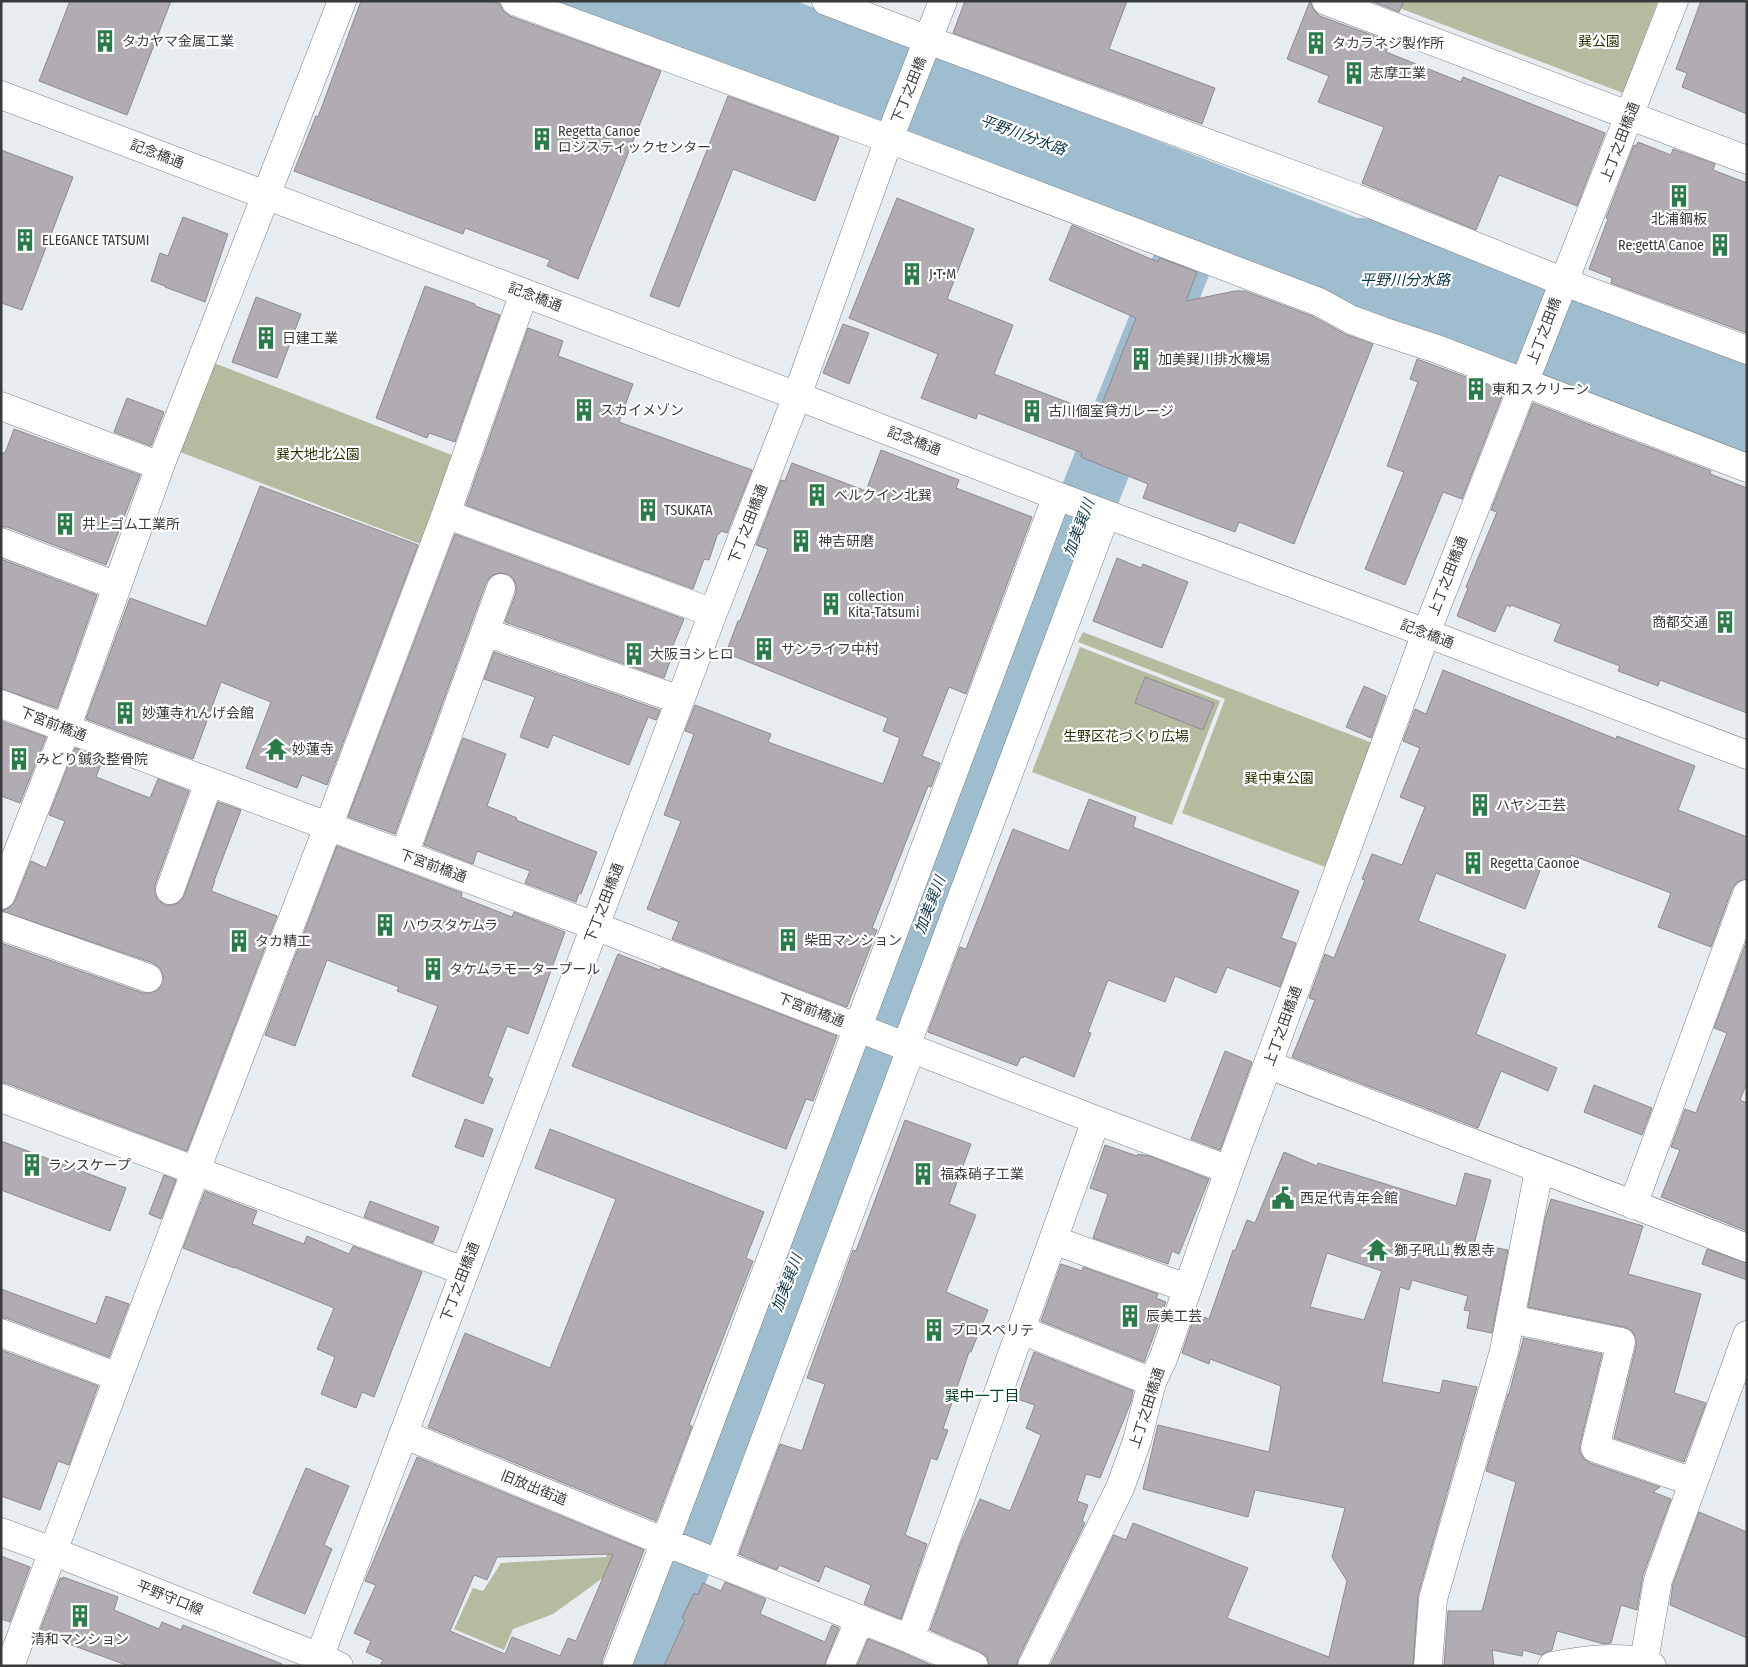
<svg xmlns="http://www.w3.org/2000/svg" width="1748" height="1667" font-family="'Fira Sans Condensed','Noto Sans JP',sans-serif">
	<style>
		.green { fill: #b4bb9f }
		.water { fill: #9ebdcf }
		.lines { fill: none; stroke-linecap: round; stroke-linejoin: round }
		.river { stroke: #9ebdcf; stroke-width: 59 }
		.building { fill: #b1acb1; stroke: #8e8a8e; fill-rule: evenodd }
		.minor-casing { stroke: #797f83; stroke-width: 29 }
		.major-casing { stroke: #797f83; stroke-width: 29 }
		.minor { stroke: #fff; stroke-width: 28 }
		.major { stroke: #fff; stroke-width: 28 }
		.labels { text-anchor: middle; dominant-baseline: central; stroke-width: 4.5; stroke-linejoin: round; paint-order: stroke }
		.poi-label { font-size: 14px; fill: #383a3c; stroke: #fff; text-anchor: start }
		.park-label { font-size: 14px; fill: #2b3300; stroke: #fff }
		.street-label { font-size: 14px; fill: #383a3c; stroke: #fff }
		.water-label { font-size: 15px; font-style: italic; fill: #083548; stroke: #fff }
		.neighbourhood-label { font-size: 15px; fill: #013e1e; stroke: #fff }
	</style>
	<rect width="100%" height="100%" fill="#e6ecf0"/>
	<path class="green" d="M1381,1H1658L1623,93Z
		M214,363L457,457L423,545L180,452Z
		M1083,632L1375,744L1328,868L1182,813L1225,699L1078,642Z
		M1080,647L1220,701L1172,825L1032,772Z
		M614,1538L626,1543L615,1569L553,1614L513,1629L504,1650L454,1629L473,1588L483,1591L501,1563L606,1557Z"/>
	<path class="water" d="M546,1H796L1357,218L1388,219L1579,299L1747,364V455Z"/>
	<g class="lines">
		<path class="river" d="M643,1666L900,981L1085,507L1206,203"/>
	</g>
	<path class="building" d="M70,1H171L127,115L39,81Z
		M361,1H492L500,4L503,11L510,16L661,71L578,279L547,266L550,260L465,228L463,234L294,171L316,116L318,117Z
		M965,1H1127L1109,49L1215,88L1202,124L953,33Z
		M1310,1L1314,10L1320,16L1388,41L1387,43L1389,44L1386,52L1461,82L1463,77L1605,133L1577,206L1499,175L1476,230L1362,183L1384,127L1318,102L1329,76L1287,59Z
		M1371,1H1404L1399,12Z
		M1701,1H1747V114L1682,87L1687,73L1676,69Z
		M728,96L839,137L815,201L733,169L679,307L650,296Z
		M1638,142L1671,155L1673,149L1715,164L1713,170L1747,183V333L1611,283L1612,278L1589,269L1608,219L1606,218L1634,145L1636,146Z
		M1,150L73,177L22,310L1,303Z
		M897,198L974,229L947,299L1013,325L994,374L1098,414L1136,318L1049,280L1072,225L1158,262L1160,258L1197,272L1186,301L1235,291H1245L1312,316L1345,334L1373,344L1294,544L1239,522L1235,532L1143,498L1148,484L1081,457L1082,453L978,413L976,419L921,398L938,354L849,318Z
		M183,217L228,234L205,302L165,287V286L151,281L160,253L168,256Z
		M425,286L475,304V306L500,315L455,442L429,433L427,438L376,418Z
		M256,297L301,314L277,378L232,362Z
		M843,324L869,333L849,384L823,373Z
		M528,328L563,341L558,356L633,384L619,422L752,470L727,533L721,531L719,534L718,533L709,560L704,559L693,589L466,505Z
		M1417,359L1504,391L1462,499L1443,492L1405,585L1365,569L1404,472L1387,466L1418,382L1410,379Z
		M127,398L164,412L151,446L114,432Z
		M1533,403L1711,471L1710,474L1747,488V713L1660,680L1658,686L1618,671L1620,666L1554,641L1561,624L1511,605L1510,607L1507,605L1495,632L1457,616L1468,588L1466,587L1497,512L1491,510Z
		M14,429L140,475L106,565L7,527H1V453H5Z
		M881,450L959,480L956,488L1032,517L966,694L949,687L922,756L940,763L931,787L928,786L872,928L877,930L847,1007L672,939L679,922L647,909L681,821L664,815L694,734L685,731L695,705L771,734L768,742L883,784L900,738L883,731L888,718L726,653L738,621H740L768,549L756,545L781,480L785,481L792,463L866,491Z
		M260,486L418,545L327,785L302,775L297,788L246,768L271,702L221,682L193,759L86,719L130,598L206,626Z
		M455,534L684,619L671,650L674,651L664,678L505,622L516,593V585L513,578L507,574L499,573L491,576L486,583L395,834L348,817Z
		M1117,558L1141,568L1143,564L1188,582L1162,648L1093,621Z
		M1,559L97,595L57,708L1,689Z
		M494,652L660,710L656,720L648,717L629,765L553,735L548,748L520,737L535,697L484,679Z
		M1443,670L1616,739L1617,736L1695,766L1678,810L1747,837V879L1737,882L1732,889L1711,947L1658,927L1671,893L1571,855L1567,865L1545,858L1525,909L1436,873L1418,921L1506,955L1476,1034L1557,1068L1548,1091L1501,1071L1478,1128L1292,1057L1315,1000L1309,998L1325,954L1334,958L1365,880L1362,879L1372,854L1402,865L1425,807L1400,797L1420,748L1403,741L1415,709L1426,714Z
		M1145,677L1214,703L1203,730L1135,703Z
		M1364,686L1386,696L1371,738L1346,727Z
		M1,721L46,737L20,803L1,796Z
		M463,738L506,754L487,806L517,818L516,820L597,852L581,894L579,893L576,902L525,883L530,871L477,851L473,864L424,845Z
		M75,748L103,759L96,777L150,798L158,779L189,791L155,885V893L158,900L165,905H173L180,902L184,896L218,802L241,810L214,881H215L211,891L277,916L187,1151L6,1083H1V943L143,993H150L158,990L163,983V975L160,968L153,963L1,911L10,907L15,901L31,861L46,868L65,821L49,815Z
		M1089,799L1136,817L1133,827L1299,891L1281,938L1296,943L1280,987L1227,967L1216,993L1175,976L1165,1002L1108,980L1088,1032L1091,1033L1074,1077L1024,1056L1023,1058L1021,1057L1017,1066L928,1032L960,947L966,949L1013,829L1069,851Z
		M337,846L462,893L461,897L512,917L514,912L565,932L528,1034L507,1026L488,1076L493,1079L483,1104L412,1076L438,1006L397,991L399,987L327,960L295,1046L265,1035Z
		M1747,940V1082L1740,1100L1747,1103V1231L1661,1197L1680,1150L1671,1147L1685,1109L1696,1113L1727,1033L1714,1028Z
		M618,954L660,970L661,968L837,1036L813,1101L806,1099L786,1149L572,1066Z
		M1225,1051L1252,1062L1220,1150L1191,1139Z
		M1594,1085L1652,1108L1642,1135L1584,1112Z
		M465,1119L493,1129L483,1157L455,1147Z
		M905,1120L971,1144L949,1204L976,1215L946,1292L988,1310L971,1352H969L943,1429L948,1430L937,1460L931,1458L905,1535L927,1544L901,1619L864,1604L871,1585L825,1566L819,1582L784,1567L779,1565L777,1570L739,1554L780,1444L802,1451L825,1384L807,1378L853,1250L856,1251Z
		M550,1129L764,1212L746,1258L753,1261L689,1425L692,1426L656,1521L428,1427L465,1333L550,1368L616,1199L535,1168Z
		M1,1141L126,1188L110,1231L1,1190Z
		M1105,1145L1137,1156L1138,1154L1149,1156L1209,1179L1179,1254L1172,1251L1168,1264L1093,1238L1108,1194L1090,1188Z
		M1284,1152L1317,1166L1318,1163L1456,1206L1465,1173L1491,1180L1474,1244L1508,1250L1492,1333L1467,1328L1470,1311L1464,1310L1468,1296L1412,1280L1409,1290L1400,1287L1382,1382L1440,1393L1443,1380L1477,1387L1418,1595L1413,1666H1050L1114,1535L1126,1540L1133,1523L1248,1568L1227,1618L1329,1657L1347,1581L1332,1557L1345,1508L1255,1490L1248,1517L1143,1489L1158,1425L1269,1452L1281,1386L1210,1359L1209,1364L1182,1353L1195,1314L1209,1319L1233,1250L1235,1251L1247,1220L1255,1223ZM1327,1253L1382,1271L1364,1320L1310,1307Z
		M164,1175L176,1180L161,1219L149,1214Z
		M205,1191L257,1211L252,1224L304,1244L307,1236L349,1254L353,1246L422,1272L374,1397L362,1392L356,1408L321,1394L335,1357L317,1349L334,1308L234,1267V1268L183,1248Z
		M1551,1199L1643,1226L1628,1274L1701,1294L1674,1393L1706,1403L1684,1462L1614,1438L1636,1346V1338L1632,1331L1624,1327L1528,1307L1545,1219Z
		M370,1201L439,1227L433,1243L364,1217Z
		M1707,1249L1747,1263V1280L1702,1264Z
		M1061,1264L1082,1271L1083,1267L1158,1294L1156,1298L1166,1302L1144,1362L1041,1321Z
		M1,1289L96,1324L106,1296L129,1304L109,1357L6,1318H1Z
		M1523,1338L1602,1354L1580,1444V1452L1584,1459L1590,1463L1660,1487L1653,1492L1671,1499L1643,1575L1637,1610L1621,1605L1611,1643L1604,1644L1557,1631L1552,1650L1541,1655L1523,1650L1522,1656L1492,1650L1494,1666H1444L1448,1611H1482L1516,1482L1486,1471L1508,1394H1509L1523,1340Z
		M1,1350L98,1386L69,1465L58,1461L40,1510L1,1496Z
		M1034,1352L1133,1391L1131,1402L1100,1478L1086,1474L1077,1501L1088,1505L1082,1521L1085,1523L1018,1659L1017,1666H989L987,1657L980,1652L930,1630L960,1545L980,1499L1010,1511L1041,1435L1026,1428L1035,1405L1017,1399Z
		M417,1457L644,1550L602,1660V1666H380L383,1660L366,1652L371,1641L354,1633L376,1585L365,1581ZM613,1554L576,1641L568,1638L560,1656L512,1637L505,1654L450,1631L474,1575L487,1580L497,1557Z
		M306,1468L349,1486L324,1545L332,1549L305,1614L253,1593Z
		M1699,1512L1747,1532V1638L1670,1605L1673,1584Z
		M1,1556L30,1567L10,1622L1,1619Z
		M63,1577L118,1597L114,1610L159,1629L162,1622L181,1630L183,1625L282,1664V1666H129L39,1633L60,1578L62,1579Z
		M725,1582L766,1599L760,1614L825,1642L832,1625L839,1628L826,1660L825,1666H664L685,1620L682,1618L694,1593L698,1595L703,1583L721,1591Z
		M868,1639L904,1653L933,1666H857Z"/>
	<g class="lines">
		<defs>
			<path id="minor" d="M515,1L889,139L1319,302L1352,320L1382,331L1437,349L1747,468
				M826,1L928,40L1356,198L1564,282L1747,350
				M1326,1L1747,160
				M1,95L797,396L1057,496L1426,633L1747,755
				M1,406L160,466
				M446,514L713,613
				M1,542L117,586
				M485,632L680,700
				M1,704L595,926L1096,1120L1229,1170
				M404,855L501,588
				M170,890L209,782
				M1,895L66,729L160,466L342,1
				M1,926L148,978
				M906,1046L1106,514
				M1269,1065L1747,1248
				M1,1098L464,1271
				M1633,1205L1747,894
				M1053,1240L1187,1288
				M1510,1319L1621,1342L1595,1448L1693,1482
				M1021,1330L1152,1382
				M1,1333L118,1377
				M403,1434L665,1542L910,1639L974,1666
				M719,1563L911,1049
				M910,1639L1096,1120
				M1644,1661L1658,1580L1747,1335
				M10,1666L196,1170L328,827L446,514L524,293
				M316,1666L713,613L797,396L889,139L943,1
				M617,1666L665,1542L1057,496
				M840,1666L860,1619
				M1032,1666L1120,1488L1137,1441L1152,1382L1163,1359L1229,1170L1426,633L1674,1
				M1428,1666L1433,1599L1504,1351L1539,1170
				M1552,1666C1579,1661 1628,1653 1652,1666"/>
			<path id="major" d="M1,1532L52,1551L319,1657L339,1666"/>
		</defs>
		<use href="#minor" class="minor-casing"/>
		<use href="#major" class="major-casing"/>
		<use href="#minor" class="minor"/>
		<use href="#major" class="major"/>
	</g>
	<defs>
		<symbol id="building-bare" viewBox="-9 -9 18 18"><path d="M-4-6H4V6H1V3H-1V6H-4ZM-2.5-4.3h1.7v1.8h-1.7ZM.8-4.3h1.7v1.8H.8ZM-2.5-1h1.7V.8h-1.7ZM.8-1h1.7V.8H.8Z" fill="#2b7a4a" stroke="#fff" stroke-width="2.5" paint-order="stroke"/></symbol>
		<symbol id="temple-bare" viewBox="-9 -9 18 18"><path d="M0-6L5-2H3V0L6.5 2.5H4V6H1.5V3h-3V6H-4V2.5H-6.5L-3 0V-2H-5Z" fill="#2b7a4a" stroke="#fff" stroke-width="2.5" paint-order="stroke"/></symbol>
		<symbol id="civic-bare" viewBox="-9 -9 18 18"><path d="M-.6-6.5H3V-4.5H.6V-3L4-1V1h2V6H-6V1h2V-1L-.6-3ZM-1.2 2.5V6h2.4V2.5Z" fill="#2b7a4a" stroke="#fff" stroke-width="2.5" paint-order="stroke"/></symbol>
	</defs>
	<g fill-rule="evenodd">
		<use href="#building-bare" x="89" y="25" width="32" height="32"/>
		<use href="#building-bare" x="1300" y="27" width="32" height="32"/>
		<use href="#building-bare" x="1338" y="57" width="32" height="32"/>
		<use href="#building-bare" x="526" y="123" width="32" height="32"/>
		<use href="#building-bare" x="1663" y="180" width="32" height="32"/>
		<use href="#building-bare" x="9" y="224" width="32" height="32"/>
		<use href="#building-bare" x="1704" y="229" width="32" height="32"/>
		<use href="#building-bare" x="896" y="258" width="32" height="32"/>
		<use href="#building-bare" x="250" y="322" width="32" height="32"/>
		<use href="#building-bare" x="1125" y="343" width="32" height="32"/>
		<use href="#building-bare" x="1460" y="373" width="32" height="32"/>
		<use href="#building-bare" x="568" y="394" width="32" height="32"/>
		<use href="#building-bare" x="1016" y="395" width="32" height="32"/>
		<use href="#building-bare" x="801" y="479" width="32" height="32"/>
		<use href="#building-bare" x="632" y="494" width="32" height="32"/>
		<use href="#building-bare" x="49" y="508" width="32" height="32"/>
		<use href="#building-bare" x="785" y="525" width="32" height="32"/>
		<use href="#building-bare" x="815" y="588" width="32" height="32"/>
		<use href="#building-bare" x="1709" y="606" width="32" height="32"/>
		<use href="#building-bare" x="748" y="633" width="32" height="32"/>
		<use href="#building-bare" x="618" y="638" width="32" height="32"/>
		<use href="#building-bare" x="109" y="697" width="32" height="32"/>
		<use href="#temple-bare" x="260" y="733" width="32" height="32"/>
		<use href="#building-bare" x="3" y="743" width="32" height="32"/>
		<use href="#building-bare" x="1464" y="789" width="32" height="32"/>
		<use href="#building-bare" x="1457" y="847" width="32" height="32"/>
		<use href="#building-bare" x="369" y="909" width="32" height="32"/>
		<use href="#building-bare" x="772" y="924" width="32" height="32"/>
		<use href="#building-bare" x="223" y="925" width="32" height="32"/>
		<use href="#building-bare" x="417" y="953" width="32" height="32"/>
		<use href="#building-bare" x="16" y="1149" width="32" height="32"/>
		<use href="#building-bare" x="907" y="1158" width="32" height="32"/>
		<use href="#civic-bare" x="1267" y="1182" width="32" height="32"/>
		<use href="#temple-bare" x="1361" y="1234" width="32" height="32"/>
		<use href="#building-bare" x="1114" y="1300" width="32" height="32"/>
		<use href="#building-bare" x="918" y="1314" width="32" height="32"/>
		<use href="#building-bare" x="64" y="1600" width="32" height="32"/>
	</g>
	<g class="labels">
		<g class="poi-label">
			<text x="122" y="41">タカヤマ金属工業</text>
			<text x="1332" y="43">タカラネジ製作所</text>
			<text x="1370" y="73">志摩工業</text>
			<text x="558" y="131">Regetta Canoe<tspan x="558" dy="16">ロジスティックセンター</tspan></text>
			<text x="1679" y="219" text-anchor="middle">北浦鋼板</text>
			<text x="42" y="240">ELEGANCE TATSUMI</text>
			<text x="1704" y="245" text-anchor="end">Re:gettA Canoe</text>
			<text x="929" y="274">J•T•M</text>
			<text x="282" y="338">日建工業</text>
			<text x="1158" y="359">加美巽川排水機場</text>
			<text x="1492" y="389">東和スクリーン</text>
			<text x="600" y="410">スカイメゾン</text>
			<text x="1048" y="411">古川個室貸ガレージ</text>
			<text x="834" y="495">ベルクイン北巽</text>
			<text x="664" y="510">TSUKATA</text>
			<text x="82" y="524">井上ゴム工業所</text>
			<text x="818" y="541">神吉研磨</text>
			<text x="848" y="596">collection<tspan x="848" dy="16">Kita-Tatsumi</tspan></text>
			<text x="1708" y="622" text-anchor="end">商都交通</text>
			<text x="781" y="649">サンライフ中村</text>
			<text x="650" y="654">大阪ヨシヒロ</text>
			<text x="142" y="713">妙蓮寺れんげ会館</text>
			<text x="292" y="749">妙蓮寺</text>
			<text x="36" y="759">みどり鍼灸整骨院</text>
			<text x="1496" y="805">ハヤシ工芸</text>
			<text x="1490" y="863">Regetta Caonoe</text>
			<text x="402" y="925">ハウスタケムラ</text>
			<text x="804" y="940">柴田マンション</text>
			<text x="255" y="941">タカ精工</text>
			<text x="449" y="969">タケムラモータープール</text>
			<text x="48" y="1165">ランスケープ</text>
			<text x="940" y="1174">福森硝子工業</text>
			<text x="1300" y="1198">西足代青年会館</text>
			<text x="1394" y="1250">獅子吼山 教恩寺</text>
			<text x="1146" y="1316">辰美工芸</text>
			<text x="951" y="1330">プロスペリテ</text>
			<text x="80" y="1639" text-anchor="middle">清和マンション</text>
		</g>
		<g class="park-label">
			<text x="1599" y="41">巽公園</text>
			<text x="318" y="454">巽大地北公園</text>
			<text x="1126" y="736">生野区花づくり広場</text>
			<text x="1279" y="778">巽中東公園</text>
		</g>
		<g class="street-label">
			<text transform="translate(909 90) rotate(-68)">下丁之田橋</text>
			<text transform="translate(1620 142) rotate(-69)">上丁之田橋通</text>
			<text transform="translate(157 154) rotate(21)">記念橋通</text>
			<text transform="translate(535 297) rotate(21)">記念橋通</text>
			<text transform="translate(1544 331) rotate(-69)">上丁之田橋</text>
			<text transform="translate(914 441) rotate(21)">記念橋通</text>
			<text transform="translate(748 524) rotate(-69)">下丁之田橋通</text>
			<text transform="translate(1448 576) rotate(-69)">上丁之田橋通</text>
			<text transform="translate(1427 634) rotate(21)">記念橋通</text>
			<text transform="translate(53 724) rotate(21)">下宮前橋通</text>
			<text transform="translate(433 866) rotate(20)">下宮前橋通</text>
			<text transform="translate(604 903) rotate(-69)">下丁之田橋通</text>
			<text transform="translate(811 1010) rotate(21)">下宮前橋通</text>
			<text transform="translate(1283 1026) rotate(-70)">上丁之田橋通</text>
			<text transform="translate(460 1282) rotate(-69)">下丁之田橋通</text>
			<text transform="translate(1147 1408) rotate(-72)">上丁之田橋通</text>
			<text transform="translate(534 1488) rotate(22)">旧放出街道</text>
			<text transform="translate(170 1598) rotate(22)">平野守口線</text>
		</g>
		<g class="water-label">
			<text transform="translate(1023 135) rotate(20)">平野川分水路</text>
			<text x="1405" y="280">平野川分水路</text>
			<text transform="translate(1079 528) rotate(-69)">加美巽川</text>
			<text transform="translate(930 905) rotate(-69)">加美巽川</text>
			<text transform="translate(787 1283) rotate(-69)">加美巽川</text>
		</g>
		<g class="neighbourhood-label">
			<text x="982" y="1396">巽中一丁目</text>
		</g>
	</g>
	<rect width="1748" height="1667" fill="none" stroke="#383a3c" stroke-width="5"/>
</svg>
